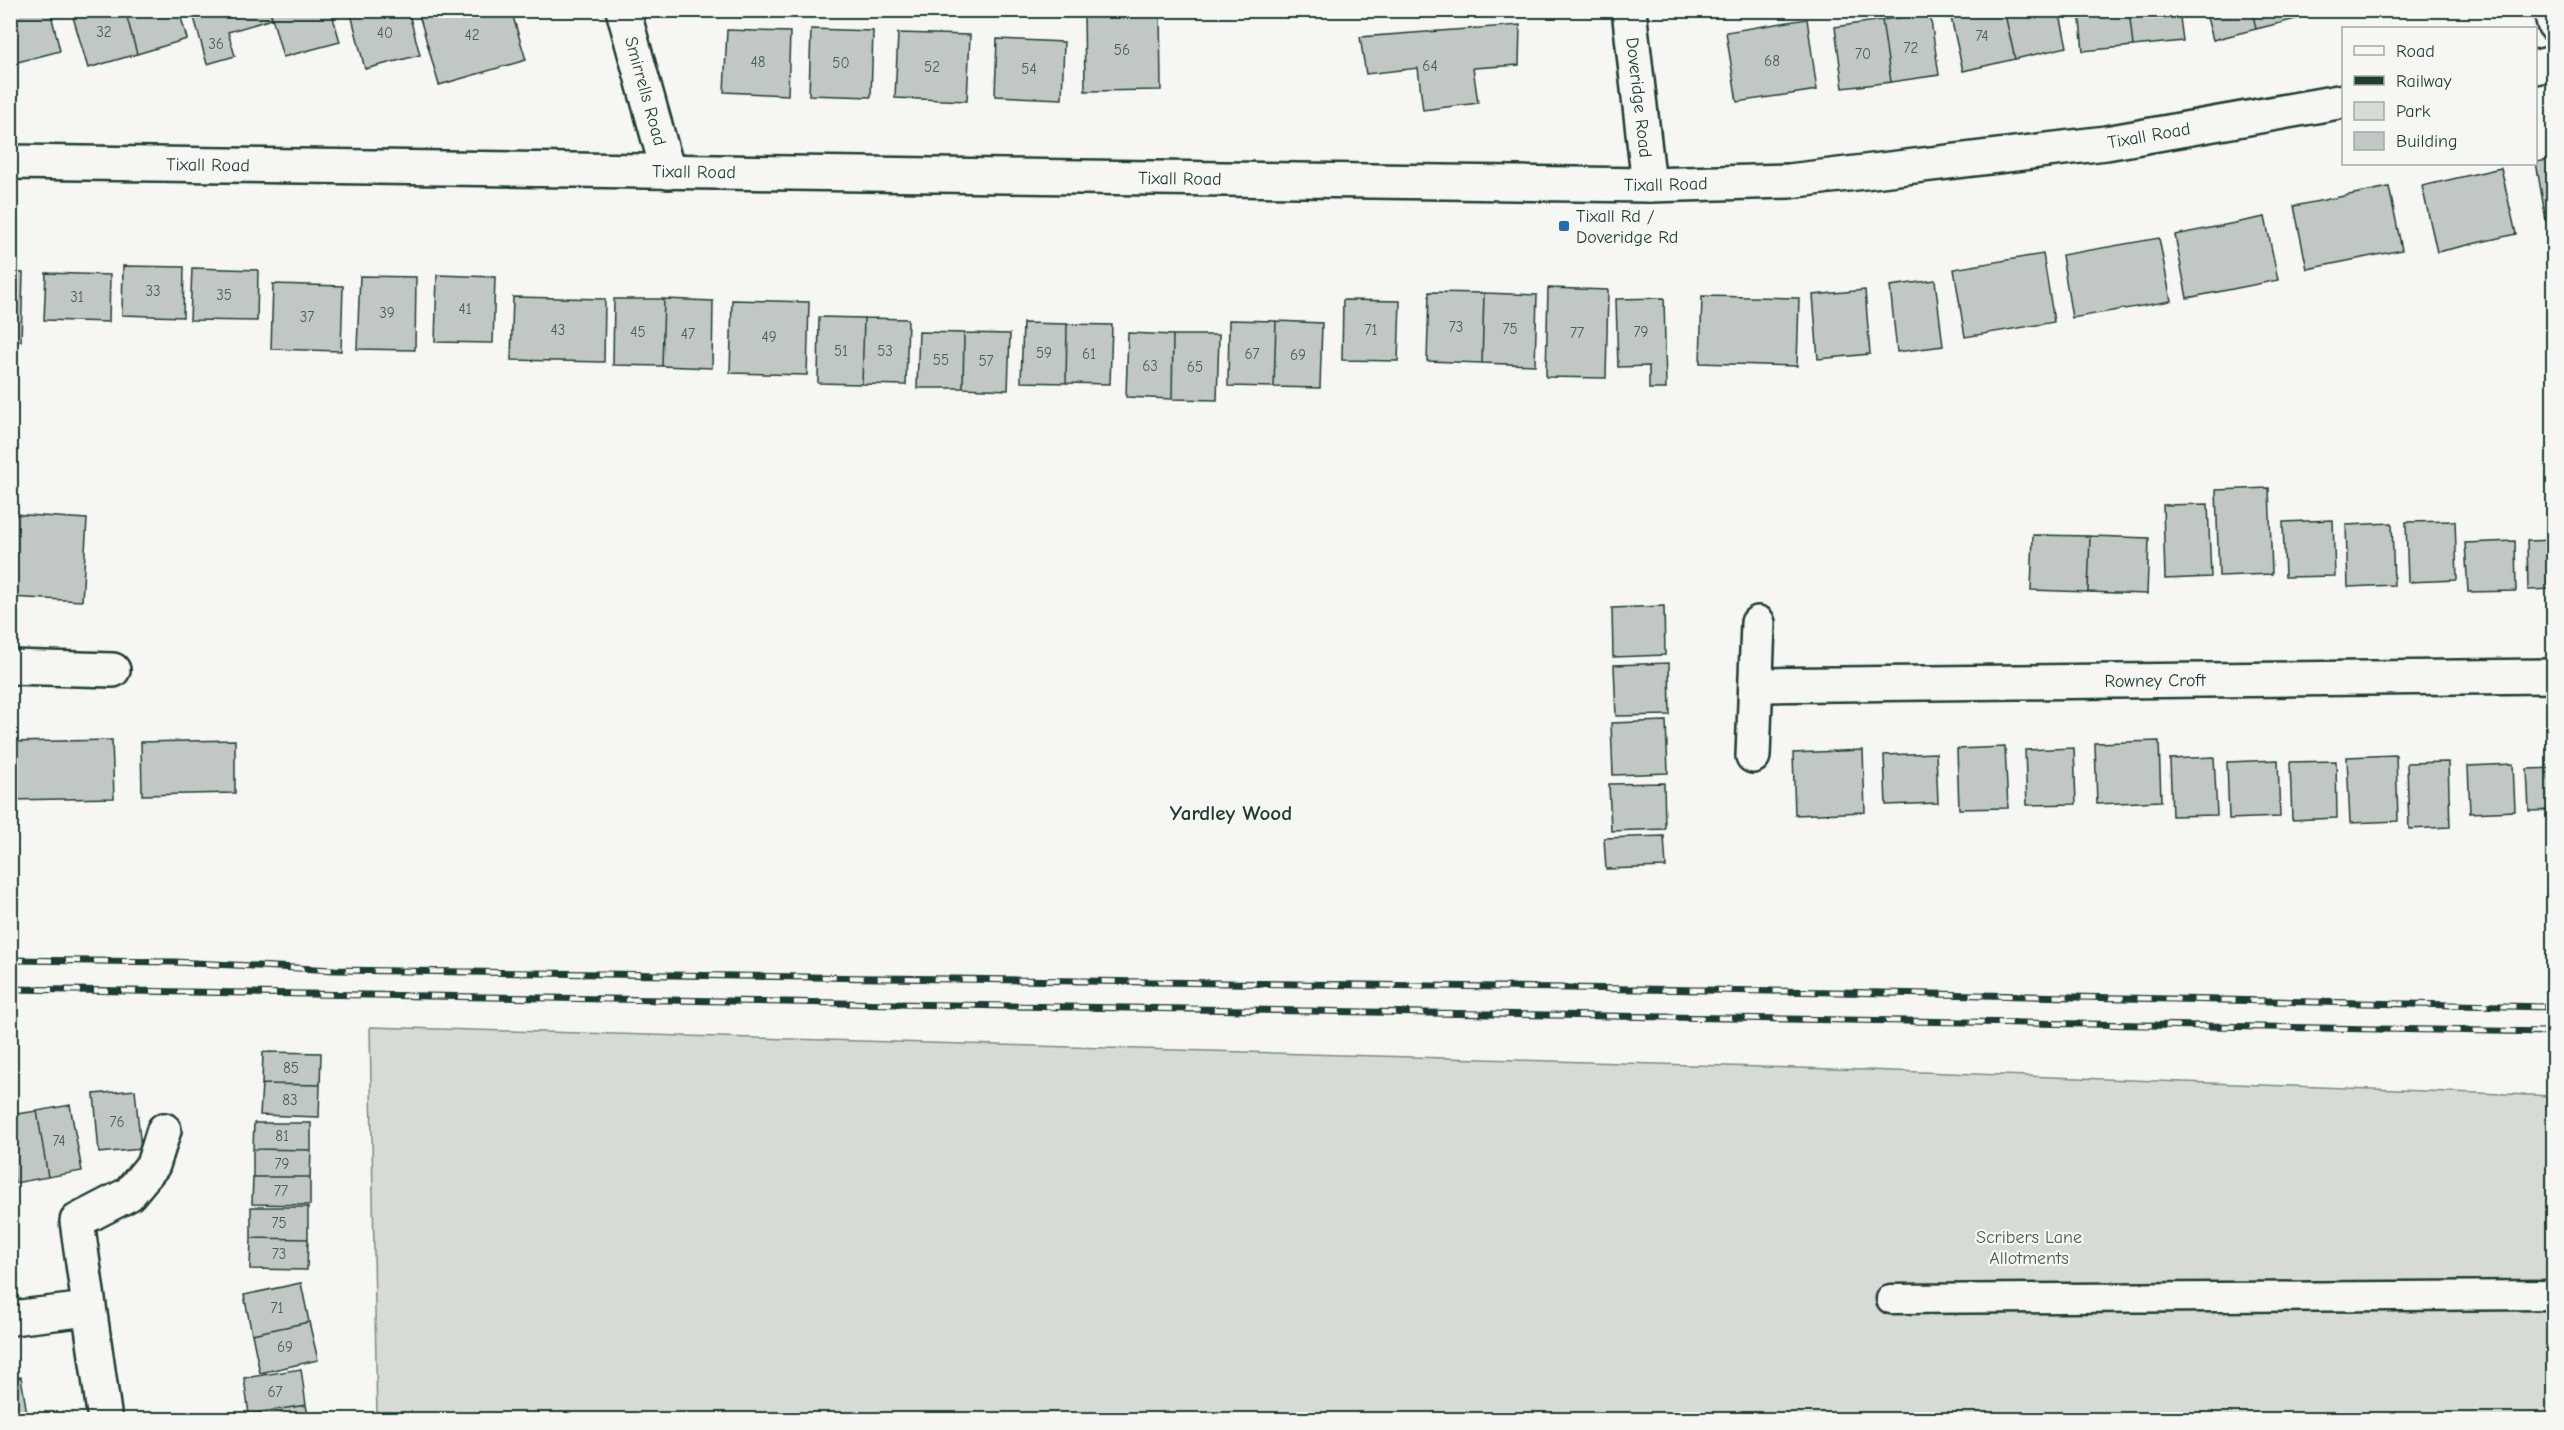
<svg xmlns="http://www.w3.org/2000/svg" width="2564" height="1430" font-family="'Comic Neue',sans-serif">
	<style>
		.green { fill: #d6dbd6; stroke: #7a8c85; stroke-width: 1.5 }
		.building { fill: #c1c8c3; stroke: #1f3d34; stroke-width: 1.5 }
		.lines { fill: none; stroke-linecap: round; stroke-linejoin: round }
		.service-casing { stroke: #1f3d34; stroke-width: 33 }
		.minor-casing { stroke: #1f3d34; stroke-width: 38 }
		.service { stroke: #f6f6f2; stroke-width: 28 }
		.minor { stroke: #f6f6f2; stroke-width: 33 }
		.rail-casing { stroke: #1f3d34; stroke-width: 7 }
		.rail { stroke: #f6f6f2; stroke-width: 4.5; stroke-dasharray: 14; stroke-linecap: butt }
		.poi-dot { fill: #1f6fb2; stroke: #f6f6f2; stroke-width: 2 }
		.labels { text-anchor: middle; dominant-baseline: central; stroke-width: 4.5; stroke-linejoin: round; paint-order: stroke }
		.number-label { font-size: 15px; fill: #486058 }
		.street-label { font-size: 18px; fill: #1f3d34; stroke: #f6f6f2 }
		.poi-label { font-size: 18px; fill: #1f3d34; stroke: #f6f6f2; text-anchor: start }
		.park-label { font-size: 18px; fill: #445d54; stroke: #f6f6f2 }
		.quarter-label { font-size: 21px; font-weight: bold; fill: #1f3d34; stroke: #f6f6f2 }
	</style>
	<rect width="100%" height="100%" fill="#f6f6f2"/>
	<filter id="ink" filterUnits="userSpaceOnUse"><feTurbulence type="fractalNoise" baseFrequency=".0167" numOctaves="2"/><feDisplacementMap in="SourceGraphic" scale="12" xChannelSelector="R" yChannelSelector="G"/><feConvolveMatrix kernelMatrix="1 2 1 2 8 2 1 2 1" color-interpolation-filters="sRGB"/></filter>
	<g filter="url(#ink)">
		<path class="green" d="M370,1027L1867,1070L2553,1096V1419H377Z"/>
		<path class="building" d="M10,10H50L60,51L10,64Z
			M71,10H125L137,54L88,68Z
			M125,10H179L187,39L137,54Z
			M192,10H270L272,19L228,32L235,56L207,64Z
			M270,10H331L340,42L283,57Z
			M350,10H408L420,55L365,69Z
			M511,10L526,60L439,85L418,11Z
			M1084,10H1160L1161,90L1085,91Z
			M1962,10H2004L2015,59L1963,71L1950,13Z
			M2004,10H2059L2067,47L2015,59Z
			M2079,10H2129L2133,46L2083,51Z
			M2129,10H2179L2183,41L2133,46Z
			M2205,10H2252L2256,29L2213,40Z
			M2252,10H2298L2300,18L2256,29Z
			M1930,14L1939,75L1891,82L1882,20Z
			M1807,19L1817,90L1737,102L1726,32Z
			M1882,20L1891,82L1843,88L1835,27Z
			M1520,25L1519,65L1473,68L1478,103L1423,110L1418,68L1366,74L1360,37Z
			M811,29L873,31L871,97L809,95Z
			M727,30L790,32L788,95L724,92Z
			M898,33L970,35L967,101L895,98Z
			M997,39L1064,42L1062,99L995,96Z
			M2554,159V236L2549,237L2536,162Z
			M2501,168L2516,234L2437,252L2422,186Z
			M2389,187L2402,250L2307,269L2294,206Z
			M2265,217L2278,280L2187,298L2175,235Z
			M2159,238L2171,301L2072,318L2062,255Z
			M2043,254L2054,322L1965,337L1954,269Z
			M123,266L184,267L183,317L122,315Z
			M192,268L258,270L257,321L190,320Z
			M10,272L23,273L21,341H10Z
			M46,273L110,275L109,322L44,320Z
			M437,275L495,277L493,343L435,342Z
			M360,276L416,277L415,350L357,349Z
			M1935,280L1943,346L1897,352L1890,286Z
			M273,284L343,286L341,351L271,349Z
			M1548,288L1608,290L1606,378L1546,377Z
			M1865,290L1870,354L1818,359L1813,295Z
			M1429,292L1484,293L1482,363L1427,361Z
			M1484,293L1537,295L1535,365L1482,363Z
			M1702,296L1799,298L1797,366L1700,363Z
			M513,297L605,299L604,362L511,360Z
			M1664,298L1666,389H1649V366L1618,367L1616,299Z
			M614,299H664L662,366L613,365Z
			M664,299L713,301L712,368L662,366Z
			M732,300L809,302L807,375L730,373Z
			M1343,300L1400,301L1398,361L1342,360Z
			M819,317L864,318L862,384L818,383Z
			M864,318L908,319L906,385L862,384Z
			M1229,320L1276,321L1274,387L1228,386Z
			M1276,321L1322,323L1320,388L1274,387Z
			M1023,323L1067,324L1066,383L1021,382Z
			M1067,324L1112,325L1110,384L1066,383Z
			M919,332L964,333L963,388H917Z
			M964,333L1010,334L1008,390L963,388Z
			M1128,333L1173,335L1172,399L1126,397Z
			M1173,335H1219L1217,400L1172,399Z
			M2269,488L2272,574L2219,576L2216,490Z
			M2208,504L2211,577L2165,579L2163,505Z
			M11,514L87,519L82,601L10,597Z
			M2333,520L2335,576L2285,577L2283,522Z
			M2455,521L2457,580L2408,582L2406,522Z
			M2392,523L2394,585L2348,587L2346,525Z
			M2033,535L2090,536L2088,592L2031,590Z
			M2090,536L2149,538L2147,594L2088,592Z
			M2554,540V589L2528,590L2527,541Z
			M2515,541L2516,591L2468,592L2465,543Z
			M1664,606L1665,655L1613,657L1612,608Z
			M1669,663L1670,715L1616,716L1614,665Z
			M1666,721L1668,773L1613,775L1611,723Z
			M112,740L114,798L10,800V742Z
			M235,740V793L142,795L141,742Z
			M2159,741L2161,801L2097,804L2095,743Z
			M2005,747L2008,808L1959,809L1957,749Z
			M2074,748L2076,804L2027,805L2025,750Z
			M1863,750L1865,812L1795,815L1793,753Z
			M1936,753L1938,803L1886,805L1884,755Z
			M2396,755L2398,821L2350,823L2347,757Z
			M2214,757L2217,815L2172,816L2170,759Z
			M2278,760L2280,817L2229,819L2227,762Z
			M2336,761L2337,818L2292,820L2290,762Z
			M2448,762L2450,827L2409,829L2407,763Z
			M2513,764L2515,811L2470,813L2468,766Z
			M2554,768V810L2529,811L2527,769Z
			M1664,783L1665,829L1611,831L1609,784Z
			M1664,836L1666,867L1606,869L1604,838Z
			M263,1052L321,1053L320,1085L262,1084Z
			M262,1084L320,1085L319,1117L260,1115Z
			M135,1090L141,1149L99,1153L94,1094Z
			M70,1105L82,1171L48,1177L37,1111Z
			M37,1111L48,1177L15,1183L10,1157V1115Z
			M254,1123H311V1150L253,1149Z
			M253,1149L311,1150L310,1177H253Z
			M253,1177H310V1205L252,1204Z
			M251,1207H308V1239L251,1238Z
			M251,1238L308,1239L307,1270L250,1269Z
			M301,1283L309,1322L252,1334L244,1295Z
			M309,1322L318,1360L260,1373L252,1334Z
			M301,1369L306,1405L249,1414L244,1378Z
			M21,1377L28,1420H10V1379Z
			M306,1405L309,1420H250L249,1414Z"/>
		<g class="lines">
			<defs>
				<path id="service" d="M1891,1299L2554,1295"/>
				<g id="minor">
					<path id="s1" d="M623,10L668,172"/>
					<path id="s2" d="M1629,10L1649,185"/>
					<path d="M2551,10L2554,24"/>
					<path d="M2536,67L2554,63"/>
					<path id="s3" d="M10,162L1649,185L1789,181L2106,143L2344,101"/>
					<path d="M10,667L113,670"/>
					<path id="s4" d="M1757,685L2554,676"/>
					<path d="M1753,756L1758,623"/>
					<path d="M12,1318L88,1309"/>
					<path d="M105,1420L77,1221L129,1194L153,1165L164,1130"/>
				</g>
			</defs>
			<use href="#service" class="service-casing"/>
			<use href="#minor" class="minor-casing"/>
			<use href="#service" class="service"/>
			<use href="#minor" class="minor"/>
			<defs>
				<path id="rail" d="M10,960L175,962L335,970L1836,992L2554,1007
					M10,989L2554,1032"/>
			</defs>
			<use href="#rail" class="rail-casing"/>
			<use href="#rail" class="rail"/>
		</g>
	</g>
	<rect class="poi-dot" x="1558" y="220" width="12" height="12" rx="3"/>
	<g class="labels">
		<g class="number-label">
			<text x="104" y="32">32</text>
			<text x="385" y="33">40</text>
			<text x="472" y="35">42</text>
			<text x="1982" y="36">74</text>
			<text x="216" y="44">36</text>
			<text x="1911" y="48">72</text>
			<text x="1122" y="50">56</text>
			<text x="1863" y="54">70</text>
			<text x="1772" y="61">68</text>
			<text x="758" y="62">48</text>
			<text x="841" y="63">50</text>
			<text x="1430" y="66">64</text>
			<text x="932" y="67">52</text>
			<text x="1029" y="69">54</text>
			<text x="153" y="291">33</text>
			<text x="224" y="295">35</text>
			<text x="77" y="297">31</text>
			<text x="465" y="309">41</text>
			<text x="387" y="313">39</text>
			<text x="307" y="317">37</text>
			<text x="1456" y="327">73</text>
			<text x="1510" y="329">75</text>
			<text x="558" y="330">43</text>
			<text x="1371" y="330">71</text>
			<text x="638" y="332">45</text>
			<text x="1641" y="332">79</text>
			<text x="1577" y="333">77</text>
			<text x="688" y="334">47</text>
			<text x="769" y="337">49</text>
			<text x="841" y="351">51</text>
			<text x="885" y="351">53</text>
			<text x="1044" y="353">59</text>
			<text x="1089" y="354">61</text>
			<text x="1252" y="354">67</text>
			<text x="1298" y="355">69</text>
			<text x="941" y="360">55</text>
			<text x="986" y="361">57</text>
			<text x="1150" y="366">63</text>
			<text x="1195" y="367">65</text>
			<text x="291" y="1068">85</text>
			<text x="290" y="1100">83</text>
			<text x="117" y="1122">76</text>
			<text x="282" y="1136">81</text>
			<text x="59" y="1141">74</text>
			<text x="282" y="1164">79</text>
			<text x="281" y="1191">77</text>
			<text x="279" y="1223">75</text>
			<text x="279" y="1254">73</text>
			<text x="277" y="1308">71</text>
			<text x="285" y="1347">69</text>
			<text x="275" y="1392">67</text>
		</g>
		<g class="street-label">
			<text stroke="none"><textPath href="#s1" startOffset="84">Smirrells Road</textPath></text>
			<text stroke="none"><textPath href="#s2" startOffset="88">Doveridge Road</textPath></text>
			<text stroke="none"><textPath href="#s3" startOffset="2142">Tixall Road</textPath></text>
			<text stroke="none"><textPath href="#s3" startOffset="198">Tixall Road</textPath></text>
			<text stroke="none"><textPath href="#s3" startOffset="684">Tixall Road</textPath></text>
			<text stroke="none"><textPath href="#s3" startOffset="1170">Tixall Road</textPath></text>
			<text stroke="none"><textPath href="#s3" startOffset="1656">Tixall Road</textPath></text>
			<text stroke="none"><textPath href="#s4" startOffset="398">Rowney Croft</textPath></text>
		</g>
		<g class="poi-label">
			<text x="1576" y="216">Tixall Rd /<tspan x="1576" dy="21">Doveridge Rd</tspan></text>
		</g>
		<g class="park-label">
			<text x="2029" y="1237">Scribers Lane<tspan x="2029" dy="21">Allotments</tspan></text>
		</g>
		<g class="quarter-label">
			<text x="1231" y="813">Yardley Wood</text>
		</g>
	</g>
	<rect width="2564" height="1430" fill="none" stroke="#f6f6f2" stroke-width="36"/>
	<rect x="18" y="18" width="2528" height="1394" fill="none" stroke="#1f3d34" stroke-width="2" filter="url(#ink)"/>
	<rect x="2342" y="27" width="195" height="138" fill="#f6f6f2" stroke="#a0aca6" stroke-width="1.5"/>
	<rect x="2354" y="46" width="30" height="9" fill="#f6f6f2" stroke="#a0aca6" stroke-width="1.5"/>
	<text x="2396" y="57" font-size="18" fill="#1f3d34">Road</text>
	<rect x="2354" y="76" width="30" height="9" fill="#1f3d34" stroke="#a0aca6" stroke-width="1.5"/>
	<text x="2396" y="87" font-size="18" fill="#1f3d34">Railway</text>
	<rect x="2354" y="102" width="30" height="18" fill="#d6dbd6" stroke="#a0aca6" stroke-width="1.5"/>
	<text x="2396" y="117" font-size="18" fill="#1f3d34">Park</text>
	<rect x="2354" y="132" width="30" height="18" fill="#c1c8c3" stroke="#a0aca6" stroke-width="1.5"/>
	<text x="2396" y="147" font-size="18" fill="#1f3d34">Building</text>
</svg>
